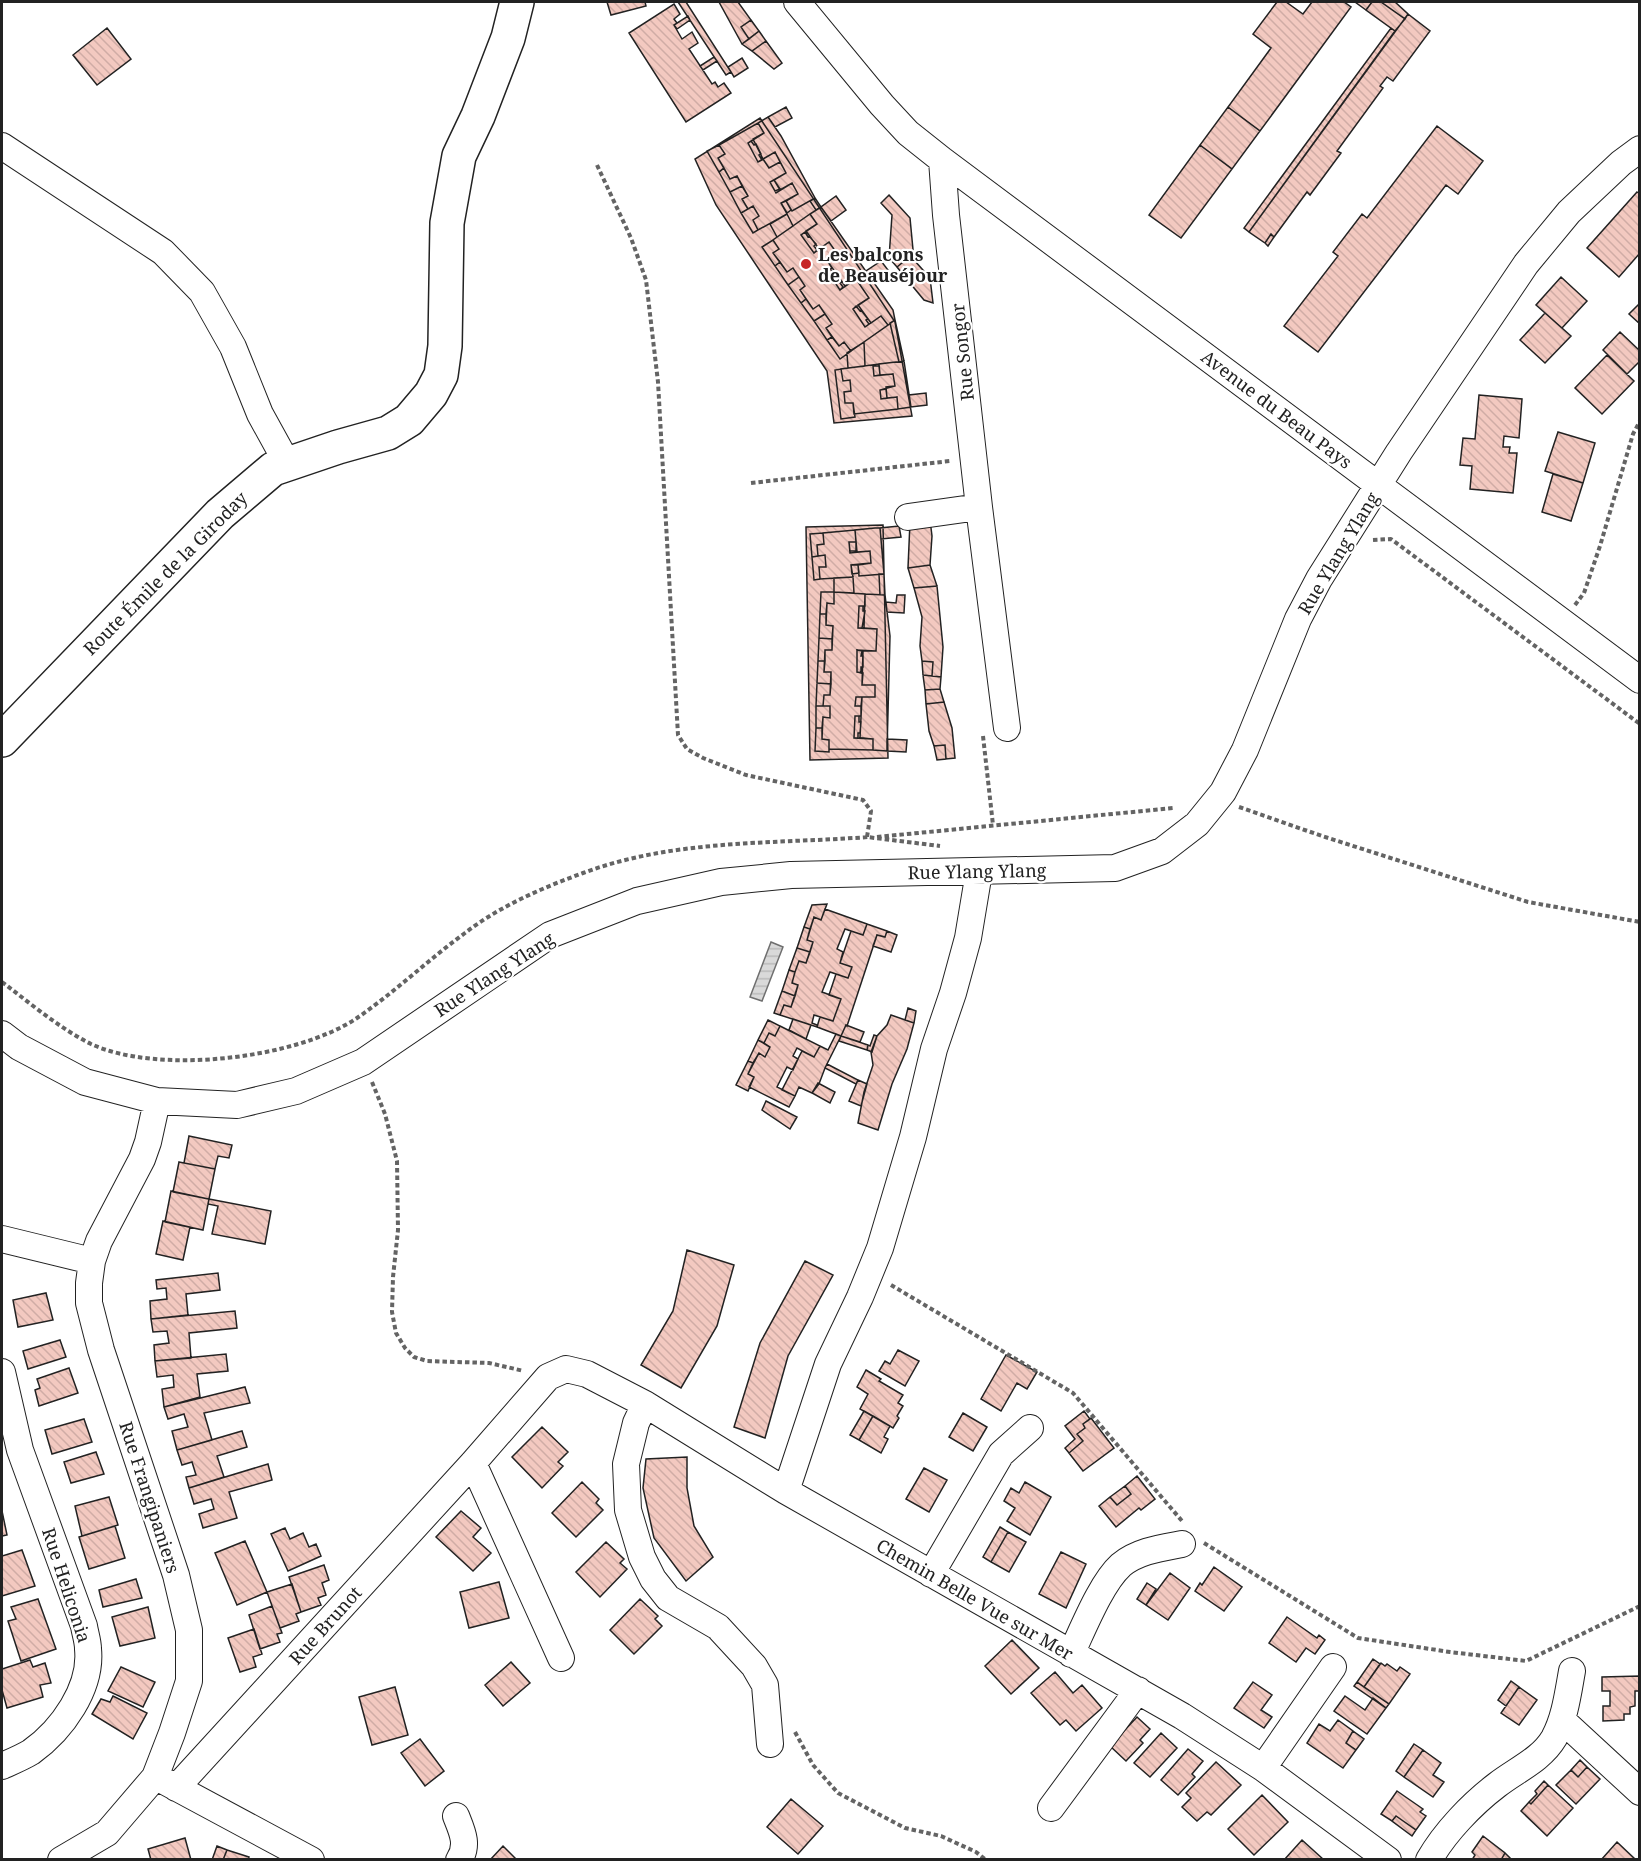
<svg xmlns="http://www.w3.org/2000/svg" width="1641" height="1861" font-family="'Noto Serif',serif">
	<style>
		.water { fill: url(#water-rules); stroke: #6f6f6f; stroke-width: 1.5 }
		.building { fill: url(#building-back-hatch); stroke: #222; stroke-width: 1.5 }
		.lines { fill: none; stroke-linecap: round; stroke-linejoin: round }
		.minor-casing { stroke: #222; stroke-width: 28 }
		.major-casing { stroke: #222; stroke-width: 36 }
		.path { stroke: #646464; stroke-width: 4; stroke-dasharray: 4.5 3; stroke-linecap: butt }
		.minor { stroke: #fff; stroke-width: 26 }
		.major { stroke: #fff; stroke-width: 33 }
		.poi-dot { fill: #c62828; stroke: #fff; stroke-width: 2 }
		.labels { text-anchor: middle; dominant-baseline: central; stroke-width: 4.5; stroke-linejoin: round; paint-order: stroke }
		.poi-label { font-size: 18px; font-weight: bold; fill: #222; stroke: #fff; text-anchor: start }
		.street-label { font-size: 18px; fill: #222; stroke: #fff }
	</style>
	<defs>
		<pattern id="water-rules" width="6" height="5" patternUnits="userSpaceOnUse" patternTransform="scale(1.5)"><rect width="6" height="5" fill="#d9d9d9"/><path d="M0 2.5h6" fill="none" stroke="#bababa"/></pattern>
		<pattern id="building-back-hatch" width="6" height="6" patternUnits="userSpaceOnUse" patternTransform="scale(1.5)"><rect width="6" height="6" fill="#f3c9c0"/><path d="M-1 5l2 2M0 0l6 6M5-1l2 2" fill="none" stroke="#d0aca5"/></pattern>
	</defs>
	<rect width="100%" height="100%" fill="#fff"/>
	<path class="water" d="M771,942L783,947L762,1001L750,997Z"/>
	<path class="building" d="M607,2H645L646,6L611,15Z
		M678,2H686L731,72L726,75Z
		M719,2H738L751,20L741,27L749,39L742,44Z
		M1277,2H1286L1303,14L1312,2H1344L1351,7L1260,131L1228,107L1271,48L1253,34Z
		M1355,2H1372L1366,10Z
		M1372,2H1381L1405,19L1395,31L1366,10Z
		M1381,2H1395L1408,14L1405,19Z
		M674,4L680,14L674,19L677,23L674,25L682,39L692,32L698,43L689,49L712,84L715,82L718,87L724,83L731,93L686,122L629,33Z
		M1408,14L1430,31L1393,81L1387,77L1380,86L1383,88L1337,151L1341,153L1310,195L1307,192L1274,237L1271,234L1265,243L1249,232Z
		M688,16L690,20L677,29L674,25Z
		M751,20L759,31L749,39L741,27Z
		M107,28L131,59L97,85L73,55Z
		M1391,28L1395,31L1249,232L1244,228Z
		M759,31L766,41L752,51L742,44Z
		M766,41L782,63L774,69L752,51Z
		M714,57L717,61L703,70L700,66Z
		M742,58L748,68L734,77L728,67Z
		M786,107L792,118L775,127L768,117Z
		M1228,107L1260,131L1232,169L1200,145Z
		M768,117L781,136L815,198L792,211L786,201L798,194L792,183L780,190L774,180L786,173L775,152L763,159L753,139L764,133L758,123Z
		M760,118L895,322L912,416L834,423L827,371L716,205L695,159Z
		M758,123L764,133L748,143L758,162L763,159L769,168L780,162L786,173L770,182L776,193L792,183L798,194L781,203L787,214L758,230L753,220L759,216L753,206L748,209L742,199L748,196L737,176L730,179L718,158L725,154L719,145Z
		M1437,126L1483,161L1458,194L1446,185L1318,352L1284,326L1338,256L1333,252L1362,214L1367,218Z
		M751,141L754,145L756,144L761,154L759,155L762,160L758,162L748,143Z
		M719,145L725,154L718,158L724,168L719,172L707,151Z
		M1200,145L1232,169L1181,238L1149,215Z
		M775,152L780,162L769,168L763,159Z
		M724,168L730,179L737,176L742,186L730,192L719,172Z
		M774,180L780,189L775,191L770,182Z
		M742,186L748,196L742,199L748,209L741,213L730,192Z
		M1637,192L1640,194V253L1619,277L1587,248Z
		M889,195L910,218L914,260L904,257L903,262L897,267L889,258L892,215L881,203Z
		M836,196L846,210L831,221L821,207Z
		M815,198L821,207L816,210L810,201Z
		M786,201L791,210L787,213L781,203Z
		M753,206L759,216L753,220L758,230L753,233L741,213Z
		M821,207L893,310L895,320L888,325L881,316L871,323L858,305L869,298L856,279L845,286L826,259L836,252L829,242L819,249L806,231L817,224L810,214Z
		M787,214L793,226L777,237L770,224Z
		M810,214L817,224L801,235L814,253L829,242L836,252L826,259L832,268L827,271L840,290L856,279L869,298L853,309L865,327L881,316L888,325L851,351L844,342L839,346L826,328L832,324L819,305L813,309L800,290L805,286L793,268L787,272L773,253L779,249L773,240Z
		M805,232L808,237L809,236L816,244L814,246L817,250L814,253L801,235Z
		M1271,234L1274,237L1268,246L1265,243Z
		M773,240L779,249L773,253L780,262L775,266L762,247Z
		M904,257L914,260L930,278L905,277L897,267L903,262Z
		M881,261L888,270L873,281L866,271Z
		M780,262L787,272L793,268L799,277L788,285L775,266Z
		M830,269L834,273L835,272L842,282L840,283L843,287L840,290L827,271Z
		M799,277L805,286L800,290L806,299L801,303L788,285Z
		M905,277L930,278L933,303L924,300Z
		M1561,277L1587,301L1562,328L1536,305Z
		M806,299L813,309L819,305L825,314L814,321L801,303Z
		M1640,303V324L1629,314Z
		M856,306L860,311L861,310L868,319L866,320L869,324L865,327L853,309Z
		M1545,313L1571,336L1545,363L1520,340Z
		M825,314L832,324L826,328L832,337L827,340L814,321Z
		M895,320L904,361L899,362L890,323Z
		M1620,332L1640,351V361L1627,374L1603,350Z
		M832,337L839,346L844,342L851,351L840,359L827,340Z
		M864,342L865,366L848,368L847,353Z
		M1607,355L1634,381L1602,414L1575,388Z
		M904,361L911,407L898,409L897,397L887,398L886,387L895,386L893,374L880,375L879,364Z
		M879,364V366H873L874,376L893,374L895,386L880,390L881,399L897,397L898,409L854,414L853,403H845L844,392L851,391L850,380L843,381L841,369Z
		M873,366H879L880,375L874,376Z
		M841,369L843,381L850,380L851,391L844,392L845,403H853L855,417L841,419L835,370Z
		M886,389L887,398L881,399L880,390Z
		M926,393L927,405L911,407L909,395Z
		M1479,395L1522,399L1519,438L1504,436L1503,447H1510L1509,453H1517L1513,493L1470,489L1472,466L1460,465L1463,438L1475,439Z
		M1558,432L1595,443L1583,483L1545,471Z
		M1553,474L1583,483L1571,521L1542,512Z
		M930,520L932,536L930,565L908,568L910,522Z
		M883,525L888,758L810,760L806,527Z
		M899,526L901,537L881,539L880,528Z
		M875,528H880L884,574L859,576L858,565L871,563L870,551L857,552L855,530Z
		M855,530L856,542H849L850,553L870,551L871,563L851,565L853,577L820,579L819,567H826L825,555L818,556L817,545L824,544L823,533Z
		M823,533L824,544L817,545L818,556L812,557L810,534Z
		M849,542H856V551H850Z
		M825,555L826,567H819L820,579L814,580L812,557Z
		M851,565H858L859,573L852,574Z
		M930,565L937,586L914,588L908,568Z
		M879,574H884L885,595H880Z
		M853,577L854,593L834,592V578Z
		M937,586L943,647L941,677L932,676L933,662L922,661L920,646L922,617L914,588Z
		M821,592H834V604L827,603L826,614H820Z
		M834,592L865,594V606H859L858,628L877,629L876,651L857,650V672L863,673L862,685H875V697H856L855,706H861V716H855L854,738L873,739V750L829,749V740L822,739L823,717L830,718V706H823L824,695H830L831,672H824L825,650H832L833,626L826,625L827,603L834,604Z
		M865,594L885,595L890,636L887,751L873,750V739L860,738L862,697H875V685H862L863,651H876L877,629L864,628Z
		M897,595H905L904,613L887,612L886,602L896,603Z
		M859,606H863V611H865L862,628H858Z
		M820,614H826V625L833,626L832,639L819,638Z
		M819,638L832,639V650H825V661H818Z
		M857,650L862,651L861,656H863V667H861V673L857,672Z
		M818,661H825L824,672H831V684L817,683Z
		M922,661L933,662L932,676L923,675Z
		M923,675L941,677L940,689L925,690Z
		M817,683L831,684L830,695H824L823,706H816Z
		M940,689L944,702L926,704L925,690Z
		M856,697H862L861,706H855Z
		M944,702L952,728L955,758L946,759L945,745L934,746L929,731L926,704Z
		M816,706H830V718L823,717L822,728H816Z
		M855,716H859V722H861L860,733H858V738H854Z
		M816,728H822V739L829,740V752L815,751Z
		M887,739L907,740L906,752L887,751Z
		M945,745L946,759L937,760L934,746Z
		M827,904L821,920L814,917L810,929L804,927L812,905Z
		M825,909L867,924L863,935L845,929L837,949L843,952L840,963L852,967L848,978L830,972L822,992L841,999L833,1021L814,1015L812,1023L817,1025V1027L780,1015L784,1005L791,1007L798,985L792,983L795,972L799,961L806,963L813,942L807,940L814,917L821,920Z
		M867,924L887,931L885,937L877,935L847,1026L846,1025L841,1036L817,1027L820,1017L833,1021L841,999L829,995L836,974L848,978L852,967L840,963L851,931L863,935Z
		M804,927L810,929L807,940L813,942L810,952L797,948Z
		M887,931L897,935L891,952L873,946L877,935L885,937Z
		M797,948L810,952L806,963L799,961L795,972L789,970Z
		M789,970L795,972L792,983L798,985L795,996L782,991Z
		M782,991L795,996L791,1007L784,1005L780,1015L774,1013Z
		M908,1008L916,1011L914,1023L905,1020Z
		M891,1015L914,1023L907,1049L892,1084L878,1130L858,1123L864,1092L873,1065L871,1052L877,1036L887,1025Z
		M793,1019L811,1025L806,1039L789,1030Z
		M768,1020L780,1026L775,1036L769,1033L764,1043L758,1040Z
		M846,1025L864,1032L860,1042L841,1036Z
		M780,1026L820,1046L814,1057L797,1048L793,1056L798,1059L793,1070L787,1067L777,1087L795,1096L789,1107L749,1087L754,1077L748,1074L759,1053L765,1057L770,1047L764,1043L769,1033L775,1036Z
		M836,1034L841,1036L825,1068L819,1084L812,1093L799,1087L795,1096L782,1090L802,1051L814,1057L820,1046L828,1050Z
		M874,1035L877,1036L872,1052L867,1050L868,1045L870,1046Z
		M841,1036L868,1045L867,1050L839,1041Z
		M758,1040L770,1047L765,1057L759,1053L753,1063L748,1061Z
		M748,1061L753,1063L748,1074L754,1077L748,1091L736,1085Z
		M827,1064L858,1080L856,1084L825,1068Z
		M858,1080L867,1084L861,1106L849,1101Z
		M818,1083L835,1092L830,1103L812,1093Z
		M766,1101L797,1117L790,1129L762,1110Z
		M189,1136L232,1145L229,1158L218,1156L215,1169L184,1163Z
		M179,1162L215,1169L209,1199L173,1192Z
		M171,1191L209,1199L203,1230L165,1222Z
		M209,1199L271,1211L265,1244L212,1234L218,1206L208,1204Z
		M163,1221L190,1227L183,1260L156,1254Z
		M687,1250L734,1265L717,1326L681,1388L641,1365L673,1311Z
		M805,1261L833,1275L788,1356L765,1438L734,1427L760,1343Z
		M218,1273L220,1290L186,1294L188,1315L151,1319L150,1301L167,1299L166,1288L157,1289L156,1280Z
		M46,1293L53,1320L18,1327L13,1300Z
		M235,1311L237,1328L189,1333L191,1358L155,1361L154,1345L169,1343L167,1331L153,1332L151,1319Z
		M60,1340L66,1357L28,1369L23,1351Z
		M898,1350L919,1361L905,1386L879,1371L885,1361L890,1364Z
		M226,1354L228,1371L197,1374L200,1397L164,1407L162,1389L174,1387L173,1375L157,1377L155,1361Z
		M1006,1355L1037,1372L1027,1389L1017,1383L1001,1411L981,1399Z
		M69,1368L78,1393L39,1406L35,1390L40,1388L37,1379Z
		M866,1370L881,1379L879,1381L903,1395L898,1403L903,1406L897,1416L899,1418L893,1428L860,1409L868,1394L857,1387Z
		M245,1387L250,1403L204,1413L212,1440L177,1450L172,1431L188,1427L184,1414L168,1419L164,1407Z
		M864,1411L873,1416L859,1440L850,1435Z
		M1084,1411L1090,1419L1083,1424L1085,1428L1077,1434L1083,1441L1069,1453L1065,1448L1075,1439L1065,1426Z
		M963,1413L987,1427L973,1451L949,1437Z
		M873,1416L890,1426L884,1437L888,1439L881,1453L859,1440Z
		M1091,1418L1114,1448L1083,1471L1069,1453L1083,1441L1077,1434L1085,1428L1083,1424Z
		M84,1419L92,1442L52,1454L45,1430Z
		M542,1427L568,1452L558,1462L563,1466L542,1488L512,1457Z
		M242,1431L247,1447L217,1456L224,1477L189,1488L186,1477L196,1475L192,1462L182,1465L177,1450Z
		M96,1452L104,1474L71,1483L64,1462Z
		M687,1457V1488L694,1526L713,1557L686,1581L654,1538L643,1488L646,1459Z
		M268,1464L272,1480L229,1492L237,1518L203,1528L199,1514L214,1509L211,1499L194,1504L189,1488Z
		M924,1468L947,1480L929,1512L906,1499Z
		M1137,1476L1155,1499L1141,1510L1139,1508L1116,1527L1099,1506L1110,1497L1117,1505L1131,1494L1125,1486Z
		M582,1482L599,1499L596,1503L603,1510L576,1537L552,1513Z
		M1025,1482L1051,1497L1030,1535L1007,1521L1015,1508L1004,1501L1011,1488L1019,1493Z
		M1125,1486L1131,1494L1117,1505L1110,1497Z
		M109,1497L118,1525L82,1536L75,1506Z
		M2,1511L7,1535L2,1536Z
		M461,1511L481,1528L473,1537L491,1553L473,1571L436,1537Z
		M115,1526L125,1558L89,1569L79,1537Z
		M1000,1527L1008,1532L991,1562L983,1557Z
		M285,1528L290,1539L303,1533L309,1547L316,1544L321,1556L288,1571L271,1534Z
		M1008,1532L1026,1542L1009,1572L991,1562Z
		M245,1541L267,1592L237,1605L215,1553Z
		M606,1542L624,1559L620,1563L627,1569L600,1597L576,1572Z
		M22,1550L35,1586L2,1596V1556Z
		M1061,1552L1086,1564L1066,1608L1039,1594Z
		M324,1565L329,1580L322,1583L326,1595L318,1598L321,1605L301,1612L289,1577Z
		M1214,1567L1242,1587L1224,1611L1195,1591L1200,1583L1202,1585Z
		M1170,1573L1190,1588L1168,1620L1146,1605Z
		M136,1579L142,1598L103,1607L99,1590Z
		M499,1582L509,1618L469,1628L460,1592Z
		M1147,1583L1156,1589L1146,1605L1137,1599Z
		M292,1584L301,1612L296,1614L299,1621L280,1628L267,1592Z
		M38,1599L56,1649L21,1661L8,1621L16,1619L11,1607Z
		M640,1599L658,1616L655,1619L662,1626L634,1654L610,1630Z
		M272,1606L282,1633L277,1634L280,1642L260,1649L249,1615Z
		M148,1607L155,1638L120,1646L112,1617Z
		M1287,1617L1317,1638L1319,1635L1325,1640L1315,1654L1306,1648L1296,1662L1269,1643Z
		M254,1629L262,1654L253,1657L256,1667L240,1672L228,1638Z
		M1012,1640L1039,1668L1011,1694L985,1666Z
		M1373,1659L1380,1664L1364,1687L1357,1682Z
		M30,1660L33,1667L45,1663L51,1683L40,1685L43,1697L7,1708L2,1690V1669Z
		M511,1662L530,1683L503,1706L485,1685Z
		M1381,1663L1385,1666L1387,1664L1397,1671L1400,1667L1410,1674L1389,1704L1364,1687Z
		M121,1667L155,1682L143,1707L108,1691Z
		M1055,1672L1073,1693L1082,1685L1102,1708L1076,1731L1066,1720L1060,1725L1031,1693Z
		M1640,1676V1691H1635V1706L1630,1707V1714H1624V1720L1603,1721V1706H1610V1691H1602V1677Z
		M1511,1681L1519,1687L1506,1706L1498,1700Z
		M1253,1682L1272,1695L1261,1710L1272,1717L1264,1728L1234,1708Z
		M1357,1682L1389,1704L1386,1708L1354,1686Z
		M395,1687L408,1735L372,1745L359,1697Z
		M1519,1687L1537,1700L1519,1725L1501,1713Z
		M113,1696L147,1713L133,1739L92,1714L101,1699L110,1702Z
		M1345,1696L1365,1710L1373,1698L1386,1708L1367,1734L1334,1711Z
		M1137,1717L1150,1729L1140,1740L1143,1743L1126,1761L1110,1746Z
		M1338,1720L1353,1731L1346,1743L1356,1750L1343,1768L1307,1743L1319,1724L1330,1731Z
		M1353,1731L1364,1739L1356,1750L1346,1743Z
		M1161,1733L1177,1748L1150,1777L1134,1763Z
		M420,1739L444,1771L425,1786L401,1753Z
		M1414,1744L1423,1750L1404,1777L1396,1771Z
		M1188,1749L1203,1761L1192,1774L1195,1777L1178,1795L1161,1780Z
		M1423,1750L1441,1763L1433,1775L1444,1782L1433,1797L1404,1777Z
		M1580,1760L1587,1767L1578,1777L1571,1770Z
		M1216,1762L1241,1785L1211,1815L1207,1812L1197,1821L1182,1807L1191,1798L1186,1793Z
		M1587,1767L1600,1779L1576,1804L1556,1785L1571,1770L1578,1777Z
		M1544,1781L1548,1785L1531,1804L1529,1802L1537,1794L1535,1791Z
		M1548,1785L1573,1808L1547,1836L1521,1811L1529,1802L1531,1804Z
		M1397,1791L1423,1809L1420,1812L1426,1816L1416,1830L1396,1816L1392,1821L1381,1814Z
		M1262,1795L1288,1822L1254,1855L1228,1829Z
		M791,1799L823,1826L798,1854L767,1827Z
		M1396,1816L1416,1830L1412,1836L1392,1821Z
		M1483,1836L1505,1853L1501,1860H1472L1475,1855L1472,1852Z
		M185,1838L191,1860H151L148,1849Z
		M1302,1840L1324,1860H1284Z
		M1617,1842L1635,1859L1634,1860H1601Z
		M217,1846L227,1850L223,1860H212Z
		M503,1846L517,1860H490Z
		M227,1850L249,1857L248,1860H223Z
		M1505,1853L1510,1858L1509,1860H1501Z"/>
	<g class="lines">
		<defs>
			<path id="minor" d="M797,2L882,105L908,133L942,160L1640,680
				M2,146L163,252L202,292L233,347L260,414L287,463
				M942,160L946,215L979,507L1007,728
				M908,517L979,507
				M2,1034L19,1047L85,1082L157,1101L237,1105L296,1091L363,1062L550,935L637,901L721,882L791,875L1115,868L1162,851L1197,824L1223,792L1245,750L1298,619L1319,579L1399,452L1526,264L1569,212L1621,163L1640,149
				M2,1239L92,1261
				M2,1372L20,1450L84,1626C85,1633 88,1641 88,1649C92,1688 62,1730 31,1752C23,1757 11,1762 2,1766
				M645,1404L636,1423L626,1464L628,1510L642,1557L653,1579L668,1598L718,1627L754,1666L765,1685L770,1744
				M473,1463L561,1658
				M786,1491L828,1364L860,1297L880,1248L913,1137L934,1049L953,993L968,938L979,872
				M931,1574L1001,1454L1030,1428
				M1071,1654C1083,1629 1101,1583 1121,1565C1138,1551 1161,1548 1182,1544
				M1562,1720L1640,1792
				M1263,1768L1333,1667
				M164,1781L311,1860
				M176,1788L473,1463L548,1377L566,1369L587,1374L645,1404L786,1491L1182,1716L1263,1768L1388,1860
				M1051,1808L1138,1690
				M456,1816C462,1831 469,1845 459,1860
				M61,1860L107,1833L155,1777L172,1733L189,1681V1630L176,1575L101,1350L89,1303V1283L92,1261L99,1241L142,1159L148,1142L157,1101
				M1429,1860C1445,1832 1472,1804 1497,1785C1516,1770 1541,1760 1554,1738C1565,1718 1568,1693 1572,1671"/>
			<path id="major" d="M2,740L220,514L273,469L338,447L388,433L409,420L431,394L441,375L445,346L447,223L459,156L478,116L508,38L517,2"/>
		</defs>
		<use href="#minor" class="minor-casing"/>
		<use href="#major" class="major-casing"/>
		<path class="path" d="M597,165L631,238L646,280L658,382L678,735L687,749L703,758L746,775L863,800L871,811L867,837L940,846
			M751,483L950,461
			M1373,540L1391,539L1640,724
			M1575,605L1584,593L1600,546L1633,434L1640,421
			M983,736L993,825
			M1239,807L1322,836L1528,902L1640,922
			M877,837L1173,808
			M2,982C30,1003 59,1028 91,1044C158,1075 296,1059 357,1018C395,992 428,960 465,933C500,906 542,888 583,873C674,839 774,844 869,837
			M372,1082L385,1114L397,1161L398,1230L393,1277L392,1312L396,1333L405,1348L414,1357L427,1361L489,1363L524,1371
			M891,1285L1073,1393L1182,1521
			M1204,1543L1358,1638L1450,1652L1526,1661L1640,1606
			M795,1732L813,1765L838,1793L905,1828L941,1836L976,1852L986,1860"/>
		<use href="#minor" class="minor"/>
		<use href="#major" class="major"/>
	</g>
	<circle class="poi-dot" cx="806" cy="264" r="6"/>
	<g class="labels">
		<g class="poi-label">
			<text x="818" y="254">Les balcons<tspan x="818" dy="21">de Beauséjour</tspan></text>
		</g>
		<g class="street-label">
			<text transform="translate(962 352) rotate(-96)">Rue Songor</text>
			<text transform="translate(1277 409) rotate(37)">Avenue du Beau Pays</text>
			<text transform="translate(1338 553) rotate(-59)">Rue Ylang Ylang</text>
			<text transform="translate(165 573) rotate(-45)">Route Émile de la Giroday</text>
			<text transform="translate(977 871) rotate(-1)">Rue Ylang Ylang</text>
			<text transform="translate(494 974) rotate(-33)">Rue Ylang Ylang</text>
			<text transform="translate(150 1497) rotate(72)">Rue Frangipaniers</text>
			<text transform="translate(67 1585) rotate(72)">Rue Heliconia</text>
			<text transform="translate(975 1599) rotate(30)">Chemin Belle Vue sur Mer</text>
			<text transform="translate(325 1625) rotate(-48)">Rue Brunot</text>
		</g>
	</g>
	<rect width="1641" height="1861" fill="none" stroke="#222222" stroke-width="6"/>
</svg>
